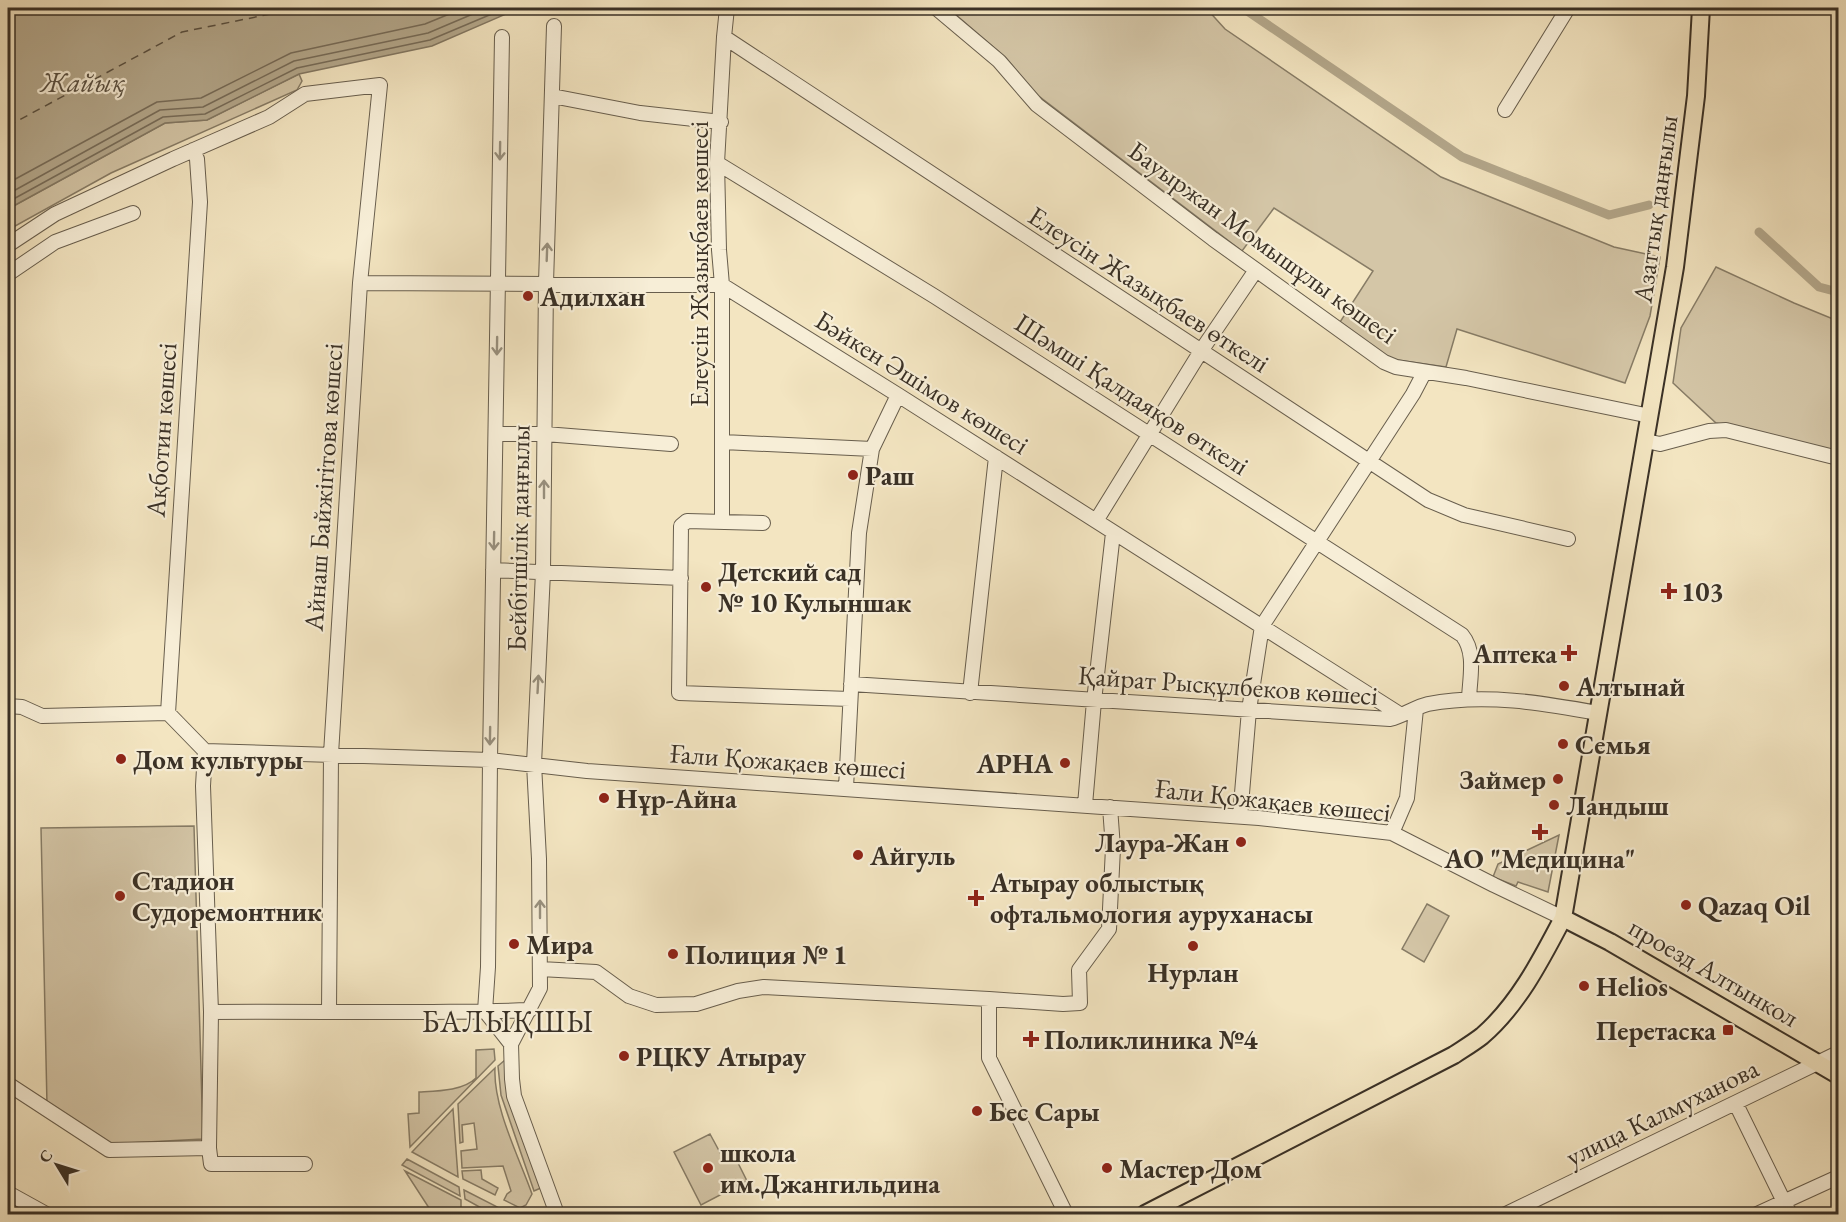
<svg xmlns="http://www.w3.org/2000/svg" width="1846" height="1222" font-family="'EB Garamond',serif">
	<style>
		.green { fill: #d4c6a7; stroke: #877c66; stroke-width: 1.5 }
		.water { fill: #b4a88c; stroke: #837863; stroke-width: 1.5 }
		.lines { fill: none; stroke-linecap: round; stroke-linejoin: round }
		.shore { stroke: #776c59; stroke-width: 1.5 }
		.canal { stroke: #b4a88c; stroke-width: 9 }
		.ferry { stroke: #584f40; stroke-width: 1.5; stroke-dasharray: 8 6; stroke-linecap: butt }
		.minor-casing { stroke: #685e4d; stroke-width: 16 }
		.major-casing { stroke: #3a3126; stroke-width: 20 }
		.minor { stroke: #f7eed7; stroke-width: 14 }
		.major { stroke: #f3e5c1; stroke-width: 16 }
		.oneway { stroke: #98907e }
		.poi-dot { fill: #8f2418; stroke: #f7eed7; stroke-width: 2 }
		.labels { text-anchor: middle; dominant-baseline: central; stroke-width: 4.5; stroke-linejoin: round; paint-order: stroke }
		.street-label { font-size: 27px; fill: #3a3126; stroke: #f7eed7 }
		.poi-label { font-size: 27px; font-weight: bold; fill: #3a3126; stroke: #f7eed7; text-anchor: start }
		.water-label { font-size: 28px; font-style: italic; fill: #584f40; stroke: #f7eed7 }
		.quarter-label { font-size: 30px; letter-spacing: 1.5px; fill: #3a3126; stroke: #f7eed7 }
	</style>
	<rect width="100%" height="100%" fill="#f3e5c1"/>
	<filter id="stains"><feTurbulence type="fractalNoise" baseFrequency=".00333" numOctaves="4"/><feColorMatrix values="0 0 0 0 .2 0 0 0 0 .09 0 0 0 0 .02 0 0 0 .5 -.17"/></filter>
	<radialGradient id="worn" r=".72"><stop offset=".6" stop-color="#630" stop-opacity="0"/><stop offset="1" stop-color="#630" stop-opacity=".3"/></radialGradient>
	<path class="green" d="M948,8H1206L1225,29L1441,177L1614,247L1660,257L1650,316L1625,383L1457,329L1446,367L1390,359L1340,322L1373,271L1274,208L1242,251L1036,94L1006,58Z
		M299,74L302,81L297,90L111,173L8,230V209L165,123L207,120Z
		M1716,267L1794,303L1838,321V454L1716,423L1673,383L1681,328Z
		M194,826L203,1139L109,1144L47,1105L41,828Z
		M1559,835L1548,892L1518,882L1516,886L1493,877L1498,864Z
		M1427,904L1449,916L1424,962L1402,949Z
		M494,1049L495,1060L410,1147L408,1114L419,1113V1092C437,1091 463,1091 476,1078V1050Z
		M505,1060L508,1098L543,1187L534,1191L501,1095L498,1066Z
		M495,1068C493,1107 519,1157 532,1194L526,1205L520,1208L504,1200L507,1194L511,1191L503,1166L462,1168L461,1151L477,1149L474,1123L462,1125L463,1142L460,1143L458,1104Z
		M453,1109L458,1177L412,1152Z
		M710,1134L723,1158L733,1153L747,1181L701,1205L674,1152Z
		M407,1159L459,1187L460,1196L402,1165Z
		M481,1170L482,1179L498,1188L495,1195L463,1179L462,1171Z
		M405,1171L461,1200V1214H431V1211Z
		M464,1190L511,1214H492L465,1199Z"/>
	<path class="water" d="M8,8H537L533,10L513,11L432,46L299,74L207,120L165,123L8,209Z"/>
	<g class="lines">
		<path class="shore" d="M8,183L157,102L201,98L291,53L425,24L464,8
			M8,194L160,110L203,107L294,61L428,33L487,8
			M8,202L163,117L205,114L297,68L430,40L506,8"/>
		<path class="canal" d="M1243,8L1462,157L1609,215L1649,205
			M1759,232L1819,287L1838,292"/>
		<path class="ferry" d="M8,126L182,32L300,8"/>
		<defs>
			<path id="minor" d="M936,8L999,61L1037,105L1213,239L1384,362L1396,367L1466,378L1650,416
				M554,26L546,283L543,572L534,764L539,859L540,988L511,1044L512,1079L514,1096L557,1214
				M502,37L490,760L488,967L485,1011L511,1044
				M724,37L1428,500L1464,515L1568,539
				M552,96L640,113L721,122
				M1505,110L1568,8
				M717,163L934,296L1462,635C1476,652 1470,677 1469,698
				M8,245L55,214L173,159L269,117L305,94L380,85L360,283L331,754L329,1011
				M8,274L55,242L133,213
				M360,283L722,285L898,395L1401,715
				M496,434H545L671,444
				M1646,441L1660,444L1709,431L1726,430L1838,458
				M723,442L872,449
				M722,521V285L719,250L717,163L724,37L727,8
				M1096,521L1201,351L1256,270
				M763,523L687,521L681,526L679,693L850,699
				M493,570L681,578
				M851,684L1390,719C1403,716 1415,707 1428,704C1485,693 1542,703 1598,713
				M970,693L996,457
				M8,706L22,707L42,716L168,713L205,751L490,760L587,771L1259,818L1392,833L1494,885L1563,918
				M168,713L200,202L197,159L193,150
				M205,751L203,786L211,1012L209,1148L211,1164H305
				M846,788L859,533L872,449L898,395
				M1085,805L1094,701L1113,533
				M1240,817L1249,710L1262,626L1413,394L1424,373
				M1392,833L1407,798L1416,709
				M540,969L596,972L629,996L656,1005L696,1004L738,991L764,987L989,999
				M211,1012C318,1011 423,1014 530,1010
				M8,1084L109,1150L209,1148
				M1736,1104L1790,1214
				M8,1193L46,1214
				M1066,1214L989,1058V999L1063,1004L1080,1003L1079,970L1109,929L1113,848L1110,807
				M1506,1214L1838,1053
				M1757,1214L1838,1177"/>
			<path id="major" d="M1563,918L1610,942L1838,1075
				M1145,1214L1454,1055C1463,1049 1473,1043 1482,1036C1518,1005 1541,960 1563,918L1675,267L1696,96L1701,8"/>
		</defs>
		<use href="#minor" class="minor-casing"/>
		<use href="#major" class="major-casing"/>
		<use href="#minor" class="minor"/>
		<use href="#major" class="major"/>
	</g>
	<defs><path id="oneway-shaft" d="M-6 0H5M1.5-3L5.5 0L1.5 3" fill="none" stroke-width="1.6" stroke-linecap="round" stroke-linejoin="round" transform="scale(1.5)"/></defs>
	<g class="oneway">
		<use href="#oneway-shaft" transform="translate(500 151) rotate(91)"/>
		<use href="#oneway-shaft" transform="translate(547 252) rotate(-88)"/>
		<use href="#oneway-shaft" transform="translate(497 346) rotate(91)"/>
		<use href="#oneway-shaft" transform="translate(544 489) rotate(-90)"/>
		<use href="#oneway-shaft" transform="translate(494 541) rotate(91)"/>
		<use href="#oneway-shaft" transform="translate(538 684) rotate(-87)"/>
		<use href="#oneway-shaft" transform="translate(490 736) rotate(91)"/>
		<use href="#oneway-shaft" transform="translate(540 909) rotate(-90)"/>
	</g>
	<g class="poi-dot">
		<circle cx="528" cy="296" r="6"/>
		<circle cx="853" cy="475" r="6"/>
		<circle cx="706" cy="587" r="6"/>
		<path d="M1666 582h6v6h6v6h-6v6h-6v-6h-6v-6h6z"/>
		<path d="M1566 644h6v6h6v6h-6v6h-6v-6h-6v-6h6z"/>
		<circle cx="1564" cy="686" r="6"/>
		<circle cx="1563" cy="744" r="6"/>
		<circle cx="121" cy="759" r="6"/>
		<circle cx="1065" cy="763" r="6"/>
		<circle cx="1558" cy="779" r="6"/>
		<circle cx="604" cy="798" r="6"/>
		<circle cx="1554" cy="805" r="6"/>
		<path d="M1537 823h6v6h6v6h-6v6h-6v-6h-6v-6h6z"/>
		<circle cx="1241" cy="842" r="6"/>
		<circle cx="858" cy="855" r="6"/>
		<circle cx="120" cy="896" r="6"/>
		<path d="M973 889h6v6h6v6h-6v6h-6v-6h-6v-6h6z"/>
		<circle cx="1686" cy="905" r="6"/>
		<circle cx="514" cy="944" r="6"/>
		<circle cx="1193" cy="946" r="6"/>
		<circle cx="673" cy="954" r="6"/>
		<circle cx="1584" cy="986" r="6"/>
		<rect x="1722" y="1024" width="12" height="12" rx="3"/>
		<path d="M1028 1030h6v6h6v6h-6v6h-6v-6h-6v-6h6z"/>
		<circle cx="624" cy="1056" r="6"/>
		<circle cx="977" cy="1111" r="6"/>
		<circle cx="708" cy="1168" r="6"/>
		<circle cx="1107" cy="1168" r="6"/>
	</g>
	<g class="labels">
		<g class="street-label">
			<text transform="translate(1655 209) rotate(-82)">Азаттық даңғылы</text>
			<text transform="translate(1263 242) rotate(36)">Бауыржан Момышұлы көшесі</text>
			<text transform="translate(698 264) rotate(-90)">Елеусін Жазықбаев көшесі</text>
			<text transform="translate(1149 289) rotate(33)">Елеусін Жазықбаев өткелі</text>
			<text transform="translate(922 382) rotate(32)">Бәйкен Әшімов көшесі</text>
			<text transform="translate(1132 394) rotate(33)">Шәмші Қалдаяқов өткелі</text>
			<text transform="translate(161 430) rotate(-86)">Ақботин көшесі</text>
			<text transform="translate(323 487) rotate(-86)">Айнаш Байжігітова көшесі</text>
			<text transform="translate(518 538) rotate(-89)">Бейбітшілік даңғылы</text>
			<text transform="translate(1228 685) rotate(4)">Қайрат Рысқұлбеков көшесі</text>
			<text transform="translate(788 761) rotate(4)">Ғали Қожақаев көшесі</text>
			<text transform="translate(1273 800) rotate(6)">Ғали Қожақаев көшесі</text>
			<text transform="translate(1714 972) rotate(30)">проезд Алтынкол</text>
			<text transform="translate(1662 1112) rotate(-26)">улица Калмуханова</text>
		</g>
		<g class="poi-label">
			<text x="540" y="296">Адилхан</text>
			<text x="865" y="475">Раш</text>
			<text x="718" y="571">Детский сад<tspan x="718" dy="31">№ 10 Кулыншак</tspan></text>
			<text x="1681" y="591">103</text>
			<text x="1557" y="653" text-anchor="end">Аптека</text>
			<text x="1576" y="686">Алтынай</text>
			<text x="1575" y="744">Семья</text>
			<text x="133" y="759">Дом культуры</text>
			<text x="1053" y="763" text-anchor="end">АРНА</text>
			<text x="1546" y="779" text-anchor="end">Займер</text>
			<text x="616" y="798">Нұр-Айна</text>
			<text x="1566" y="805">Ландыш</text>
			<text x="1229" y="842" text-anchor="end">Лаура-Жан</text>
			<text x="870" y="855">Айгуль</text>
			<text x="1540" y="858" text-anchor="middle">АО "Медицина"</text>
			<text x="132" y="880">Стадион<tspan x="132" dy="31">Судоремонтник</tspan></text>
			<text x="990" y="882">Атырау облыстық<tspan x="990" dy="31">офтальмология ауруханасы</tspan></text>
			<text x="1698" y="905">Qazaq Oil</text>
			<text x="526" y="944">Мира</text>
			<text x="685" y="954">Полиция № 1</text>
			<text x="1193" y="972" text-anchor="middle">Нурлан</text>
			<text x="1596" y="986">Helios</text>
			<text x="1716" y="1030" text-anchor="end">Перетаска</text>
			<text x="1044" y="1039">Поликлиника №4</text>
			<text x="636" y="1056">РЦКУ Атырау</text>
			<text x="989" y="1111">Бес Сары</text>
			<text x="720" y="1152">школа<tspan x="720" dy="31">им.Джангильдина</tspan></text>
			<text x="1119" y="1168">Мастер Дом</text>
		</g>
		<g class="water-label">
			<text x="83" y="82">Жайық</text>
		</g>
		<g class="quarter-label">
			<text x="508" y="1021">БАЛЫҚШЫ</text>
		</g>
	</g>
	<rect width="1846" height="1222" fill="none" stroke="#f3e5c1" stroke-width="30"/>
	<rect x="9" y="9" width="1828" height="1204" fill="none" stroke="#3a3126" stroke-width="3"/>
	<rect x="15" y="15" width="1816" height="1192" fill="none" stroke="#3a3126" stroke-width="1.5"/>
	<g transform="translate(57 1165) rotate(308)" stroke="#f7eed7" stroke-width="4.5" paint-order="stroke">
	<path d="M0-4.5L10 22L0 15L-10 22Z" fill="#3a3126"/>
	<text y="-9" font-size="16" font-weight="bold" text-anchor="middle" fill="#3a3126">С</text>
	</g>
	<rect width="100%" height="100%" filter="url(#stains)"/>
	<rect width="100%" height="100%" fill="url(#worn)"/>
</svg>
